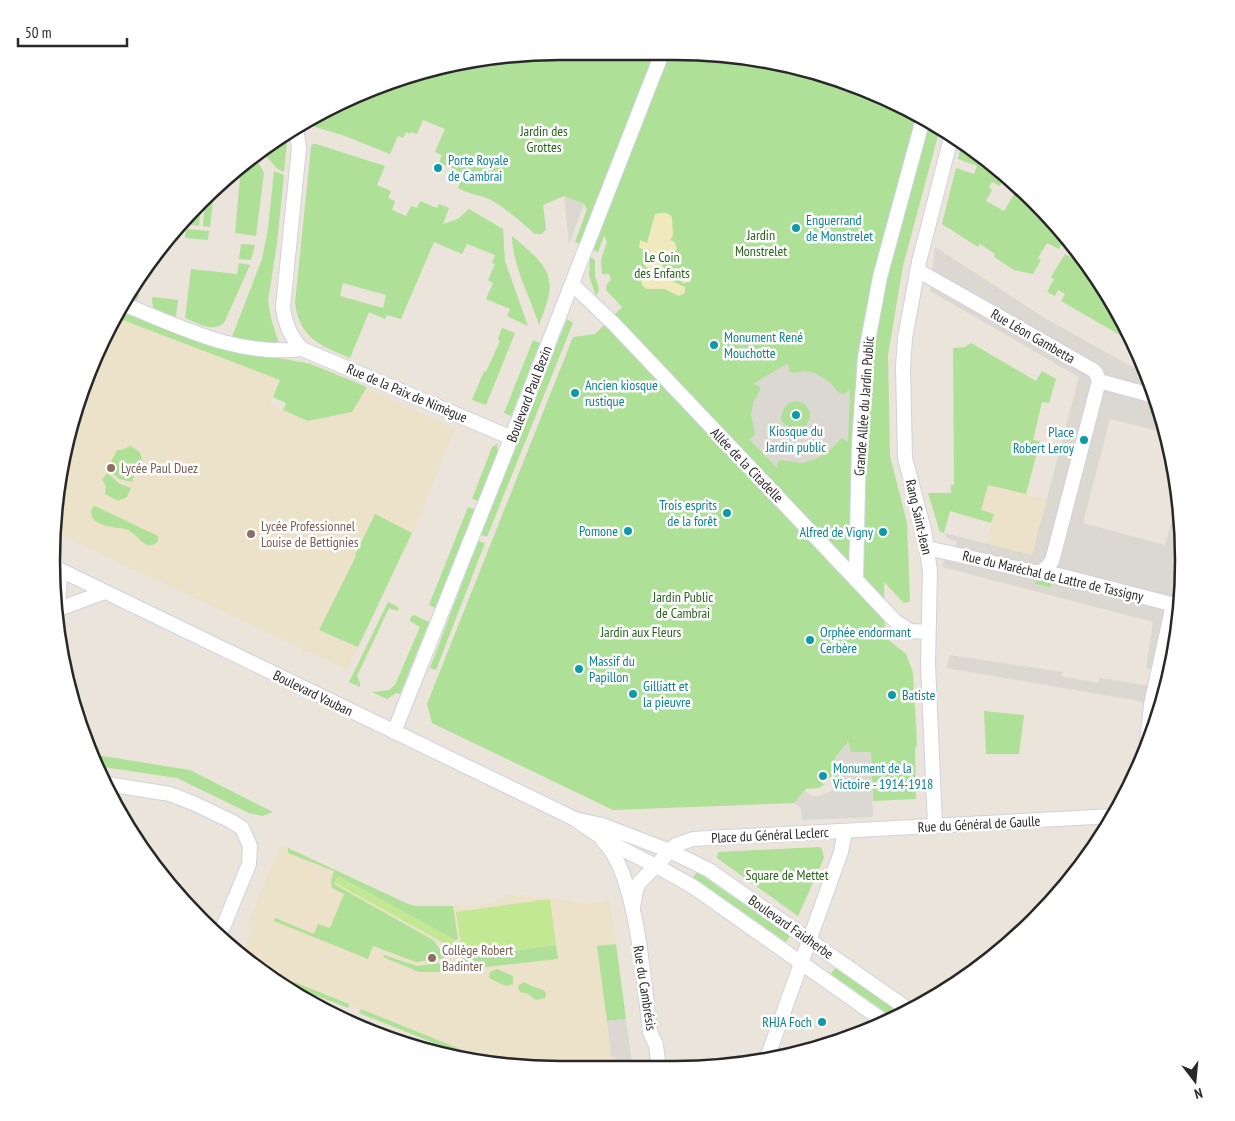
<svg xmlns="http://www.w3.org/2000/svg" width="1235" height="1121" font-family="'PT Sans Narrow',sans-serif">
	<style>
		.education { fill: #ece2c9 }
		.green { fill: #aee097; fill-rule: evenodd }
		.sand { fill: #efe9bd }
		.pitch { fill: #c2e893 }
		.plaza { fill: #dbd7d1; fill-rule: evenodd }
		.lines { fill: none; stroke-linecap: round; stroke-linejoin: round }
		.minor-casing { stroke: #cfd2e1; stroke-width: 16 }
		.minor { stroke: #fff; stroke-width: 14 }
		.culture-dot { fill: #0f9aa8; stroke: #fff; stroke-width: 2 }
		.education-dot { fill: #8d6e63; stroke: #fff; stroke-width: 2 }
		.labels { text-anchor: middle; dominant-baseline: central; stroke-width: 5; stroke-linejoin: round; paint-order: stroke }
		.park-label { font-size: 14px; fill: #28621b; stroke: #fff }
		.culture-label { font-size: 14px; fill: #0d838f; stroke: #fff; text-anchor: start }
		.street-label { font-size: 14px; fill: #282828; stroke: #fff }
		.education-label { font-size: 14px; fill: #785e54; stroke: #fff; text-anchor: start }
		.rim { fill: none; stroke: #282828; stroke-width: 2.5 }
	</style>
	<rect width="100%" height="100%" fill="#eae4da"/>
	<path class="education" d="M115,317L281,380L270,404L308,421L352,412L367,387L455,429L422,511L347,670L55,532L69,429L104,335Z
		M988,485L1047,500L1032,556L986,544L994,514L981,511Z
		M281,844L405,903L415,906H480L491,903L511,894L591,903L610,900L626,1019L607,1022L611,1056L619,1061L616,1068L502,1066L259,968L247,959L244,951L252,928L247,925Z"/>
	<path class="green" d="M561,51L774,61L869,90L940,128L903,266L888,355L890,456L907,523L910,598L909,602L904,603L884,582L885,637L906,654L913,672L917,745L915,749L916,799L873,801L871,753L851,752L848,742L835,758C840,767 841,774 837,783L831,780L834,774L833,760L832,774L830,779L826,774H822L819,776V780L824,785L819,788L806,789L794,803L613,810L432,723L427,704L573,337L595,334L622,307L606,290L607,284L611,280L609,274H602L601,260L607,242L604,236L598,252L593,250L600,230L591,216L580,244L575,242L587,209L584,204L564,196L543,205L546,229L542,234H535C521,222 507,209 491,200C480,195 468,194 458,188L464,174L439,163L442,155L435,152L445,129L423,120L417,134L411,132L410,134L406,132L403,138L398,136L390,154L345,136L315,127L306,122L336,104L461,61Z
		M286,135L287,142L284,172C271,167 271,156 258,152Z
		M962,141L1005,176L1000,186L992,182L989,187L992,190L986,201L1004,211L1014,194L1023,199L1026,193L1035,201L1033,205L1039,209L1035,216L1046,223L1049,218L1066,238L1059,249L1047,243L1038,258L1041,260L1033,274L1014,270L994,257L995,254L980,244L978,247L942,224L956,168L974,174L977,166L958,159Z
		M313,144H316L385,166L377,185L391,191L388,198L395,201L392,210L406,216L411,206L417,208L420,201L437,208L439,204L449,208L443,224L458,219L469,209L503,229L505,261L528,326L507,316L510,309L486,299L493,283L488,280L495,264L492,263L495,255L467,244L462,254L434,242L401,319L387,315L385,319L369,312L350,358C320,345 300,339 295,303L311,147ZM343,283L386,295L383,308L340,296Z
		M247,160L259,164L264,173L256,236L235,233L241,166Z
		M274,171L284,175L277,243L268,301L271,318L280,347L232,337L262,259L268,229Z
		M214,193L210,227L203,226L205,202Z
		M201,206L199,226L186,224L187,220Z
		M186,229L209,231L208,240L185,238Z
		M512,236C551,269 559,276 539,325C530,296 513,268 512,236Z
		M241,244L255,245L251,260L239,259Z
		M1065,254L1089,267L1098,277L1132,342L1061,301L1065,294L1058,290L1055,296L1047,292L1054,279L1051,277Z
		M590,257L595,260V275L599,290L596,296L589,276Z
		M239,263L250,265L224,323C212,333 198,323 185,318L191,269L237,274Z
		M138,279L139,295L136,302L126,299Z
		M152,297L178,300L176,317L153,308Z
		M119,311L200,343L311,364L367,387L352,412L308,421L283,410L286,403L273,397L280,380L115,317Z
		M567,319L573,323L487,537L481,535Z
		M502,328L515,333L486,405L472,400L484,371L486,372L500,341L498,339Z
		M533,340L540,343L511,416L504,413Z
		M971,343L1036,381L1042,371L1056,379L1049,403L1042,402L1033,440L1040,441L1026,494L988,485L981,510L994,514L991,523L950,511L944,533L940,532L928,493H951V485H954L953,348L965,347Z
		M1152,401L1156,402L1159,416L1149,414Z
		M497,444L498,454L479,501L472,499L492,447Z
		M130,446C153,456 135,469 132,482L119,479L108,468L117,450H122Z
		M107,473L120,484L131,488L127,497L118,501L105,494L106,486L102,480Z
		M95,506L158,536C160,543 153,546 147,545C140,542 135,533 128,530C117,526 86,528 92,508Z
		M468,507L476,510L436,608L429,605Z
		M375,514L412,533L358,647L319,630L356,556L355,555Z
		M478,541L485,543L436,670L430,668Z
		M1040,577L1054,580L1051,588L1035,584L1036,579Z
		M388,602L398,607L399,609L397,611L389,608L357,676L360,683V687L349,682Z
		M414,615L429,622L400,694L396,693L387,699L372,692L389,690L395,685L420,627L410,621L411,617Z
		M984,711L1024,715L1019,754H986Z
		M90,754L190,770L273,812L263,816L249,813L177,778L96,766Z
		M819,847L822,849L824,858L798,916L717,858L718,852Z
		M288,848L408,904L415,906H453L458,939L455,940L338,876L334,884L433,940L447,958L416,962L373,946L368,959L274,921L275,918L314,934L318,924L330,928L344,894L332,888L331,881L334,871L288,853Z
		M697,872L790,936L786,942L693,877Z
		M616,944L626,1019L607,1021L597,946Z
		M556,945L558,959L459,970L458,961L463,958Z
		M384,955L417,966L451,962L452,969L441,970V972H419L383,957Z
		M259,968L349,1004L348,1008L274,979Z
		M835,968L902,1014L894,1018L831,974Z
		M497,969L513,976V984L506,986C501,983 493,981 489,977L490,972Z
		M524,982L534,987L544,990L546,994L545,998L536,1000L528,994L520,992L518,988L519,985Z
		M361,1009L502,1066L481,1062L359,1013Z"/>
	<path class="sand" d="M659,213H667L672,217L673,236L670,240L675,242L677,249L673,253L661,256L659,262L665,269L684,270L691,276V282L683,283L679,279L675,278L673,280L674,282L685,287V293L679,296L664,289H646L642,285L641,280L645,274H652V272L645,266L646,252L639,247L640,240L647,243L655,214Z"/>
	<path class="pitch" d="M338,876L455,940L451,947L335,883Z
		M550,899L556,945L463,958L456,912Z"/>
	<path class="plaza" d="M564,196L584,204L569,244Z
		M935,247L1043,317L1141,372L1148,375L1156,402L1152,401L1149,413L1159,416L1160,414L1166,433L1110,419L1083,523L1165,545L1178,499L1184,560L1174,660L1159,709L1139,701L947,668L949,655L1062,672L1061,676L1098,683L1100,678L1151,686L1154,670L1146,668L1153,622L942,567L947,545L955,547L957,541L949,539L944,533L1032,555L1079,377L930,291ZM1040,577L1054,580L1051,588L1035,584L1036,579Z
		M788,363L789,371L792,373L806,371L815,373L830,382L839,393L843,394L850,390L848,442L842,438L828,452L816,459L801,463L781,460L778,461L777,468L749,439L752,438L755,434L751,415L753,403L760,390L759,386L753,384ZM796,401L805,404L810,412V417L806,426L798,430L789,428L782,422L781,417L784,408L791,402Z
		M848,742L851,752H871L873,817L802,820L801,808L794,803L805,791L812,796H819L831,791L837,785L840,775V768L835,759Z
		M626,1019L633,1069L616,1068L619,1061L611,1056L607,1021Z"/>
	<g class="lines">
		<defs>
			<path id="minor" d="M296,128L299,148L283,307C285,324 290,337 302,349L512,438
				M917,270L1093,370L1096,373L1099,381
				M572,284L614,324L895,621L910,631L928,632
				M123,304C181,327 238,357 302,349
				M1099,381L1154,396
				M927,548L1034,572H1041L1054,574L1179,606
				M52,566L575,819C612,848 656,863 695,888L885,1022
				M1041,572L1047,567L1052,561L1099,381
				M856,580L859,443L865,357L880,277L923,119
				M58,609L60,570
				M56,610L105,592
				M394,732L518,421L661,56
				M1146,752L1151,705L1173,605
				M107,784L170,794L193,803L231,821L242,828L250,846L249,864L219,937
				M579,820L602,825L670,851L709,870L909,1010
				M935,826L928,663L930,571L924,530L905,458L903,368L905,338L919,262L952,134
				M603,841C637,872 644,985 650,1032L656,1045L659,1069
				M633,907L636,890L639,883L676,845L693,839L1113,816
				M766,1061L841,852L845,831"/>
		</defs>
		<use href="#minor" class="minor-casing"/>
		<use href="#minor" class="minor"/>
	</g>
	<g class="culture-dot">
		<circle cx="438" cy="168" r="5"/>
		<circle cx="796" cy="228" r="5"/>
		<circle cx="714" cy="345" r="5"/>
		<circle cx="575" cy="393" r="5"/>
		<circle cx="796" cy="415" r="5"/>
		<circle cx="1084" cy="440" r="5"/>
		<circle cx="727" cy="513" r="5"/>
		<circle cx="628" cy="531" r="5"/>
		<circle cx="883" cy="532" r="5"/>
		<circle cx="810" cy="640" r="5"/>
		<circle cx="579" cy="669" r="5"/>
		<circle cx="633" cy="694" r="5"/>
		<circle cx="892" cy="695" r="5"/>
		<circle cx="823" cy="776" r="5"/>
		<circle cx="822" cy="1022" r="5"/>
	</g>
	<g class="education-dot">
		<circle cx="111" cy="468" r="5"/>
		<circle cx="251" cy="534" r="5"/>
		<circle cx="432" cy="958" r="5"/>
	</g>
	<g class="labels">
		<g class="park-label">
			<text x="544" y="131">Jardin des<tspan x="544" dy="16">Grottes</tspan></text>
			<text x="761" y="235">Jardin<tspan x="761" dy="16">Monstrelet</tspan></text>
			<text x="662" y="257">Le Coin<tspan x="662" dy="16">des Enfants</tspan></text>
			<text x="683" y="597">Jardin Public<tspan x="683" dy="16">de Cambrai</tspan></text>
			<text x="641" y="632">Jardin aux Fleurs</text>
			<text x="787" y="875">Square de Mettet</text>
		</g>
		<g class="culture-label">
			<text x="448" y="160">Porte Royale<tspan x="448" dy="16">de Cambrai</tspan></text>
			<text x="806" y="220">Enguerrand<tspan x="806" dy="16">de Monstrelet</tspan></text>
			<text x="724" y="337">Monument René<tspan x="724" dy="16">Mouchotte</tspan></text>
			<text x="585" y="385">Ancien kiosque<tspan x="585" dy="16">rustique</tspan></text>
			<text x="796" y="431" text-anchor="middle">Kiosque du<tspan x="796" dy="16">Jardin public</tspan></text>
			<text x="1074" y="432" text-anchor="end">Place<tspan x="1074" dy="16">Robert Leroy</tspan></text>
			<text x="717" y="505" text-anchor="end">Trois esprits<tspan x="717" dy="16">de la forêt</tspan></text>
			<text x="618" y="531" text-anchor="end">Pomone</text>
			<text x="873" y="532" text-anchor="end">Alfred de Vigny</text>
			<text x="820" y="632">Orphée endormant<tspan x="820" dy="16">Cerbère</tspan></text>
			<text x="589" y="661">Massif du<tspan x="589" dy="16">Papillon</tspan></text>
			<text x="643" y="686">Gilliatt et<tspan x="643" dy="16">la pieuvre</tspan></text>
			<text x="902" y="695">Batiste</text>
			<text x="833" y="768">Monument de la<tspan x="833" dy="16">Victoire - 1914-1918</tspan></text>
			<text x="812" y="1022" text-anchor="end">RHJA Foch</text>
		</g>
		<g class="street-label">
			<text transform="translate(1033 336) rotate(30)">Rue Léon Gambetta</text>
			<text transform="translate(407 393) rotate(23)">Rue de la Paix de Nimègue</text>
			<text transform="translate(529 394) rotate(-69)">Boulevard Paul Bezin</text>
			<text transform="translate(864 406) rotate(-86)">Grande Allée du Jardin Public</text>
			<text transform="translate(747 465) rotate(46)">Allée de la Citadelle</text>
			<text transform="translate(919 517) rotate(77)">Rang Saint-Jean</text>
			<text transform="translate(1053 576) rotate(13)">Rue du Maréchal de Lattre de Tassigny</text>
			<text transform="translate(313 693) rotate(26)">Boulevard Vauban</text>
			<text transform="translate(979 824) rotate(-3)">Rue du Général de Gaulle</text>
			<text transform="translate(770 835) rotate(-3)">Place du Général Leclerc</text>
			<text transform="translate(791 927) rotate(35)">Boulevard Faidherbe</text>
			<text transform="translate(645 988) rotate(81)">Rue du Cambrésis</text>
		</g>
		<g class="education-label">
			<text x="121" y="468">Lycée Paul Duez</text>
			<text x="261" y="526">Lycée Professionnel<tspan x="261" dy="16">Louise de Bettignies</tspan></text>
			<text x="442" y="950">Collège Robert<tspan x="442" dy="16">Badinter</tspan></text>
		</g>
	</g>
	<path d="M0 0H1235V1121H0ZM560 60H675A500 500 0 0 1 1175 560V561A500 500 0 0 1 675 1061H560A500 500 0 0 1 60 561V560A500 500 0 0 1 560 60Z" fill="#fff" fill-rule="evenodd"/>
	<path class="rim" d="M560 60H675A500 500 0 0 1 1175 560V561A500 500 0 0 1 675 1061H560A500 500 0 0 1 60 561V560A500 500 0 0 1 560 60Z"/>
	<g transform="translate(1195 1081) rotate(164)" stroke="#ffffff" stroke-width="4" paint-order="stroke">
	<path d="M0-4L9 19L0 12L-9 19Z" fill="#282828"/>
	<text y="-8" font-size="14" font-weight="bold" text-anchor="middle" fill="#282828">N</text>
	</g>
	<path d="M18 38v8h109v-8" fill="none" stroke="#282828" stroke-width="2.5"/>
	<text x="25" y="38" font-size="15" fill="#282828" stroke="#ffffff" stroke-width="4" paint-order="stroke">50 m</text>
</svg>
